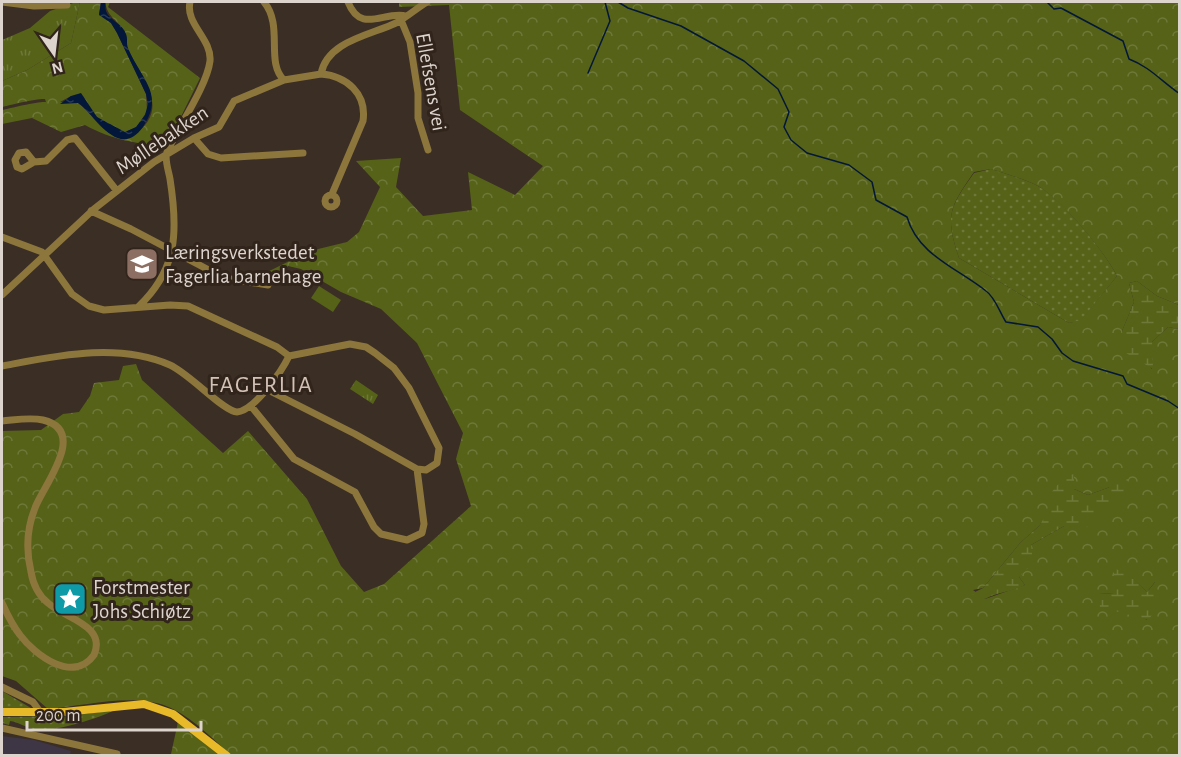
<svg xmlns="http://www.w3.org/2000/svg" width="1181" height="757" font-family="'Alegreya Sans',sans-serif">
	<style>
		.commercial { fill: #3e3545 }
		.grass { fill: url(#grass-dots) }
		.forest { fill: url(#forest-crowns); fill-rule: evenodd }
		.wetland { fill: url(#wetland-marsh) }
		.park { fill: url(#park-tufts) }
		.garden { fill: #566218 }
		.water { fill: url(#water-ripples) }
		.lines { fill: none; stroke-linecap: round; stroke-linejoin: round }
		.stream { stroke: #02173a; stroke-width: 1.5 }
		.minor { stroke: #8c763c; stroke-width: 7 }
		.major { stroke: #e8b929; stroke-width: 8 }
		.labels { text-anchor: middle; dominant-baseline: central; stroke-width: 6; stroke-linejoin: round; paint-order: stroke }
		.street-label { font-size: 21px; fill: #ddd4ce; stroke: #31241b }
		.poi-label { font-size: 21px; fill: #ddd4ce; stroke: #31241b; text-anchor: start }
		.quarter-label { font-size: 24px; letter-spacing: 1.5px; fill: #d2c1b5; stroke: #31241b }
	</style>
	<defs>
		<pattern id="grass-dots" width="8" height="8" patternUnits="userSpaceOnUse" patternTransform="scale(1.5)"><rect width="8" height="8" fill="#566218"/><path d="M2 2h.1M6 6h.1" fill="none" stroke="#6e7838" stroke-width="1.8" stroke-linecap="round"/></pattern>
		<pattern id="forest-crowns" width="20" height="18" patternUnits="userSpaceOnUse" patternTransform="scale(1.5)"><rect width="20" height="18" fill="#566218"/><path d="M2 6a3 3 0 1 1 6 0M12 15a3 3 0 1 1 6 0" fill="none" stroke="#6e7838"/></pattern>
		<pattern id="wetland-marsh" width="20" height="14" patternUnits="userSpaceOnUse" patternTransform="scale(1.5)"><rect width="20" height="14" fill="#566218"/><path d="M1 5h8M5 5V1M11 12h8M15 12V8" fill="none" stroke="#6e7838"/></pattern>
		<pattern id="park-tufts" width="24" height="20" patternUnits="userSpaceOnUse" patternTransform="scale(1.5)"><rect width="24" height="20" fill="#566218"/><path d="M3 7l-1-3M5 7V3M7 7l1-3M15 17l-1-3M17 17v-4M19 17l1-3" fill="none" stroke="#6e7838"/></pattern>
		<pattern id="water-ripples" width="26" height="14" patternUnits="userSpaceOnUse" patternTransform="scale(1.5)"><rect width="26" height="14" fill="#02173a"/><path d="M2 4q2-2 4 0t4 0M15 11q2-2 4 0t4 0" fill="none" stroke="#263855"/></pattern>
	</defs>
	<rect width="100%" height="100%" fill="#3b2e25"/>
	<path class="commercial" d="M2,736L34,740L71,751L70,755H2Z"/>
	<path class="grass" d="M991,169C1006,174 1022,178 1036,185C1060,196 1105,252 1117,276L1081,321L1069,323L959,258C945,216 949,208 974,173Z
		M2,691L31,708H2Z
		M115,710C97,719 53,732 37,730C27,728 18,722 10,721L9,725L2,723V717L69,716Z"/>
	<path class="forest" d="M80,2H101L99,14L111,23L117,33L146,94L147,111L137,127L125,132C106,128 90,114 83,96H71L60,102L78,103C99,119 99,137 131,137C173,110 143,81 128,49C125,43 127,37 124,31C116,18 108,18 105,2H110L108,7L200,78L166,147C136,143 112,140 85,125L61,132L32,118L2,124V110C10,108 40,101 46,102L45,99C39,98 9,105 2,107V81L27,70L71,43Z
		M399,2H1179V305L1157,296L1137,281L1129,283L1134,302L1122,331L1152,369V342L1168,327L1179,329V755L232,756C214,740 195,720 173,709C138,691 86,706 48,709L16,681L2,676V431L41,430L63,414L79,412L90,396L94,383L119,380L123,366L136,364L142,380L223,453L248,431L307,499L341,566L364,592L384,584L471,506L456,459L463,433L417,343L381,309L341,292L301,269L288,266L278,284L251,280L310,251L347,242L359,232L380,187L356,161L401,158L396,187L423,216L472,210L468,172L515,195L543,166L460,110L449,5L399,7ZM991,169C1006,174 1022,178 1036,185C1060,197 1105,252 1117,276L1081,320L1069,323L959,258C945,216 949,208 974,172ZM1123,476L1064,526L1031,545L1019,577L1025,585L985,599L973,590L983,588L1020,543L1039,526L1074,478V489L1088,495L1110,487ZM1114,570L1128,573L1147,592L1155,582L1147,620L1099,593L1114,594Z
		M178,722L222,755L171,754Z"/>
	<path class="wetland" d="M1137,281L1157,296L1179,305V329L1168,327L1152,342L1153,369L1126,353L1122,331L1134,302L1129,283Z
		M1074,474V489L1088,495L1110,487L1123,476L1129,477L1122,500L1084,529L1064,526L1031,545L1033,563L1019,577L1025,585C1009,593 1000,591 985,599L971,594L983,588L1020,543L1039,526L1052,506L1051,493L1064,477Z
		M1114,569L1128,572L1147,592L1156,581V610L1148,620L1100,607L1099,593L1114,594Z"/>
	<path class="park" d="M76,2H80L71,43L27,70L2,81V40L30,28L50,11Z
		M356,380L378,395L373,404L350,389Z"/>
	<path class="garden" d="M319,286L341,300L333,312L311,298Z"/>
	<path class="water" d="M101,2H105C106,4 105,8 106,11C109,20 123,24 126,34C128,39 126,43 128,48C140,78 166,94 143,127C118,161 96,115 78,103L60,104L71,96L81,93L97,117L125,132L136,127L145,115L148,104L146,94L117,33L111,23L99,15Z"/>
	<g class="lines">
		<path class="stream" d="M618,2L628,8L681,26L744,61L778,89L789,112L784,127L791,140L807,153L849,165L872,182L876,200L907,217C918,255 957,268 986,291C995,297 1000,313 1006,322L1038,327L1052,339L1062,353L1073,361L1123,376L1127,384L1168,401L1180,409
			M1047,2L1054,9L1061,8L1123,41L1129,59C1150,67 1161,81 1180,94
			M588,73L610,21L605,2"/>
		<path class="minor" d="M2,2L34,6L67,5
			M264,2C284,26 265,62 284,80
			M348,2C361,35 385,10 406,16
			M401,20L410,42L418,93V118L428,150
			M321,74C347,76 367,94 363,121L332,194
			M194,138L208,154L221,158L303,153
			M34,162L26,152L19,153L15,160L17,167L22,169L34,162L46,161L67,140L75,138L117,191
			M325 201a6 6 0 1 1 12 0a6 6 0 1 1-12 0Z
			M91,211L131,229L224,278L268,285
			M2,237L42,252L72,294L89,306L104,310L170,305L188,306L277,347L289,356
			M2,295L94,209L154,162L194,138L219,127L234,101L284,80L321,74C327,41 371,35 396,23C407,17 417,8 427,2
			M139,306C178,269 178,230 170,179C169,172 164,159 167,152C177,129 207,86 210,61C212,39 185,24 190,2
			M2,366C56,356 117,342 170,365C190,374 224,412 237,412C254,411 282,371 289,356L350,344L366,347L375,353L394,368L409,388L439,448L437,463L426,470L417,469
			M266,389L355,434L417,469
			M251,406L294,459L355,492L374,527L381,534L407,540L422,533L424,524L417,469
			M2,421C15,420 30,417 43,420C89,431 43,486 35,508C27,528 26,551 31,572C33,584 38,595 48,603C64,618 107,625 94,655C73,684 35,655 20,635C12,625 7,614 2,603
			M2,687L33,702L41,713
			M2,728L117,754"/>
		<path class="major" d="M2,712H64L144,704L173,714L227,756"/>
	</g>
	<defs>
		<symbol id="school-square" viewBox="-11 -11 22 22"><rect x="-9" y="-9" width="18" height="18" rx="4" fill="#8d6e63" stroke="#31241b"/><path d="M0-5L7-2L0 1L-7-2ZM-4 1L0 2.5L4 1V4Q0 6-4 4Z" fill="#fff"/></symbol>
		<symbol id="sight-square" viewBox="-11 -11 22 22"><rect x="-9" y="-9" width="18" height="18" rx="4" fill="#0f9aa8" stroke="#31241b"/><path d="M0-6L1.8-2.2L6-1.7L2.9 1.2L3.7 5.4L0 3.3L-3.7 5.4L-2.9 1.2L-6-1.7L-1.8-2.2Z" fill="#fff"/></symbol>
	</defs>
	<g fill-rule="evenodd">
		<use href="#school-square" x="123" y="245" width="38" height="38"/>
		<use href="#sight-square" x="51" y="580" width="38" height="38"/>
	</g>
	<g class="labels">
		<g class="street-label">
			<text transform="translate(431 82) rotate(80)">Ellefsens vei</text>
			<text transform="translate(162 140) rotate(-34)">Møllebakken</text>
		</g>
		<g class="poi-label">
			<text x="165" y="252">Læringsverkstedet<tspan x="165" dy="24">Fagerlia barnehage</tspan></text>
			<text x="93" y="587">Forstmester<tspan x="93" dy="24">Johs Schiøtz</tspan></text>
		</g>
		<g class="quarter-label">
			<text x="261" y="385">FAGERLIA</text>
		</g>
	</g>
	<rect width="1181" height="757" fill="none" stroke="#ddd4ce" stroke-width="6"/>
	<g transform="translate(54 54) rotate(166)" stroke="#31241b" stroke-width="4.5" paint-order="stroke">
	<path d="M0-4.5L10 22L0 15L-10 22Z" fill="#ddd4ce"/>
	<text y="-9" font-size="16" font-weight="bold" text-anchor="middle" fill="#ddd4ce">N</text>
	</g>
	<path d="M27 721v9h174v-9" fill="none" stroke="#ddd4ce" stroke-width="3"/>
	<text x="36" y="721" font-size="18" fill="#ddd4ce" stroke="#31241b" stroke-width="4.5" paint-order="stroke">200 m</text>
</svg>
